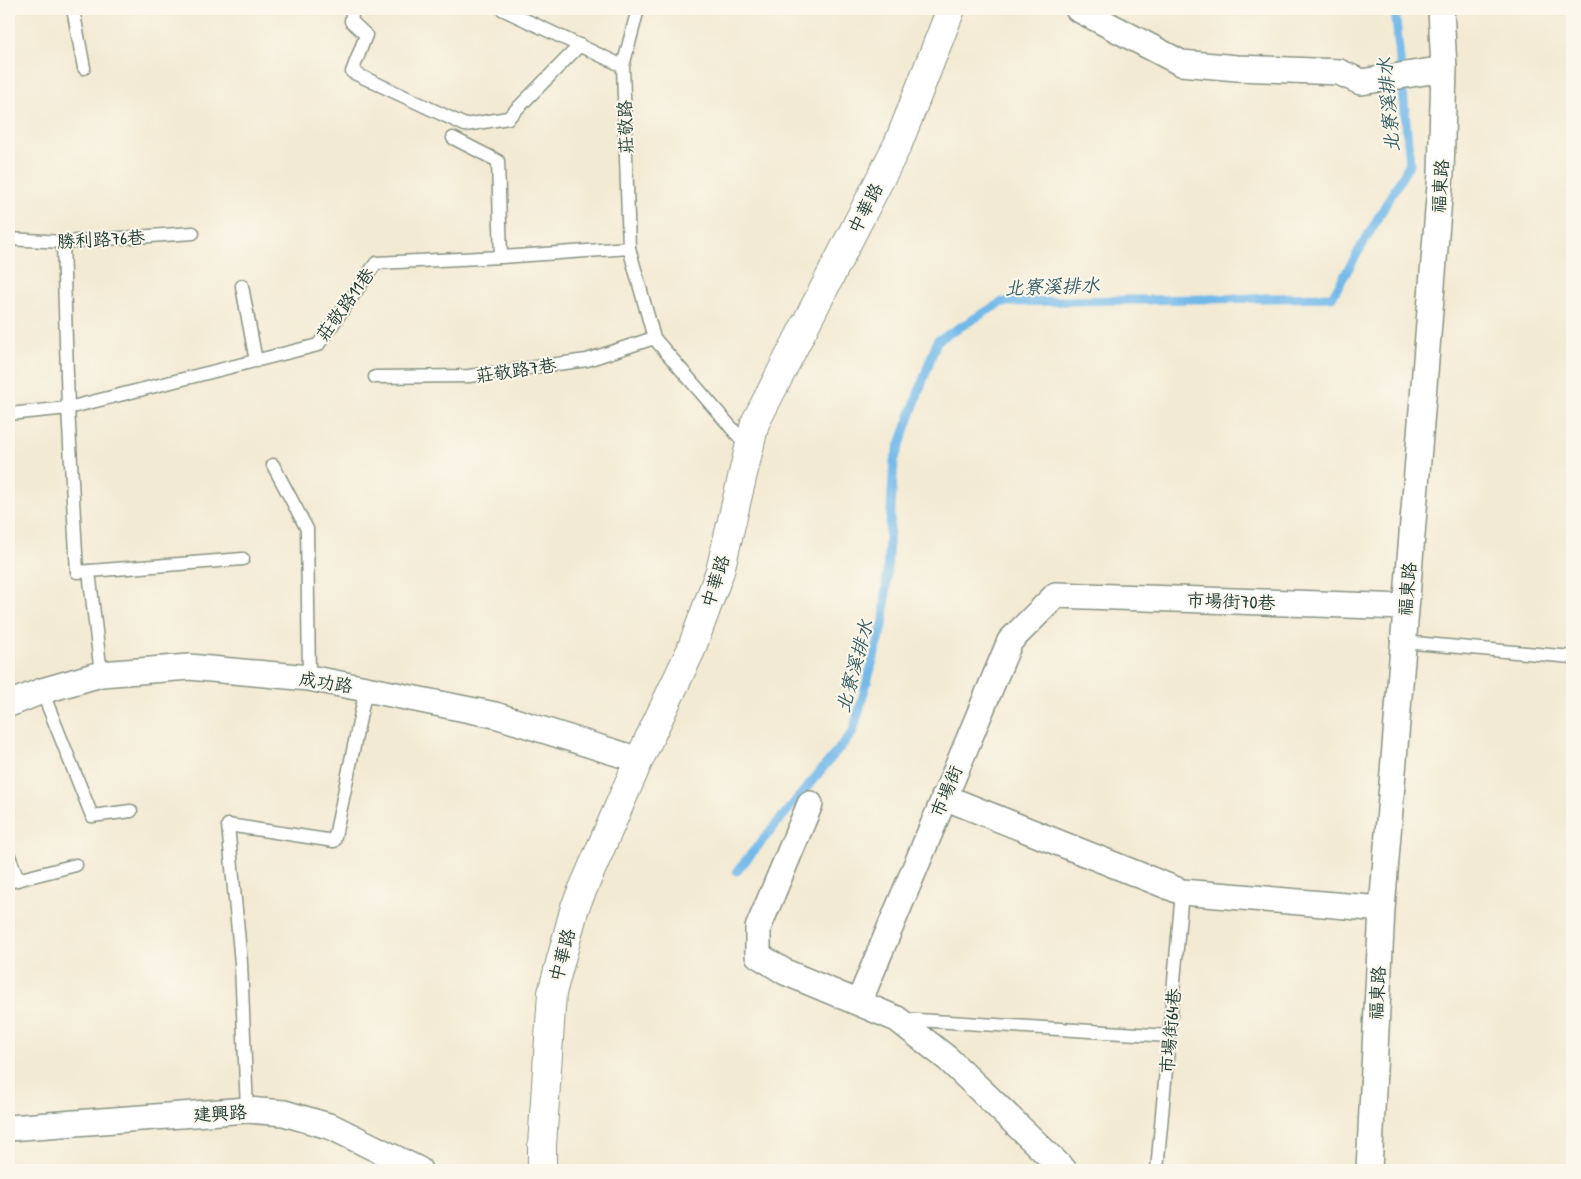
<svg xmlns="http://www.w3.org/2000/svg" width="1581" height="1179" font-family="'Patrick Hand','LXGW WenKai TC',sans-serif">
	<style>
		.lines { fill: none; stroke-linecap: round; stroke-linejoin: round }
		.stream { stroke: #72b9ea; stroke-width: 9 }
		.lane-casing { stroke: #899484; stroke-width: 15 }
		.street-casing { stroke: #899484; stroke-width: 28 }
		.secondary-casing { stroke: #899484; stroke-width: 30 }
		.lane { stroke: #fff; stroke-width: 12 }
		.street { stroke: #fff; stroke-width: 25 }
		.secondary { stroke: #fff; stroke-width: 28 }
		.labels { text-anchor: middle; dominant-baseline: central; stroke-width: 4; stroke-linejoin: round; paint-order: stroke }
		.street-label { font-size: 18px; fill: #1f3d34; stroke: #fbf7ec }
		.water-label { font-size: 19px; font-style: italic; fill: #345c62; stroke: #fbf7ec }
	</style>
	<rect width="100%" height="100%" fill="#fbf7ec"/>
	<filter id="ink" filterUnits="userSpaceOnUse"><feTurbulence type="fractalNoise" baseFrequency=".02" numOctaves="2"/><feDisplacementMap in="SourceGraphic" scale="10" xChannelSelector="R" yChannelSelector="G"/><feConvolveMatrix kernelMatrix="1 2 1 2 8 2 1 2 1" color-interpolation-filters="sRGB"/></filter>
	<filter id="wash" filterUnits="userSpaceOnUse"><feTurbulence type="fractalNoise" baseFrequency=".0096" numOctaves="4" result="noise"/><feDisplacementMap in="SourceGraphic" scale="20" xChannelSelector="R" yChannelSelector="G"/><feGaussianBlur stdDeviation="1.12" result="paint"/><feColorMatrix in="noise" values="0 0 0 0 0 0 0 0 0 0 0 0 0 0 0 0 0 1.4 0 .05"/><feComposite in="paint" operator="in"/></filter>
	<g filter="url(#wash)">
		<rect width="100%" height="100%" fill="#f3ead3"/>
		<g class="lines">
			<path class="stream" d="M737,871L853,732L884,621L894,461L937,341L1002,302L1332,297L1410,163L1395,9"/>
		</g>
	</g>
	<g filter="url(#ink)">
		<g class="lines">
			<defs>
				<path id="lane" d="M73,9L84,68
					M353,9L351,21L366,35L352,72L465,125L508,118L580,45
					M502,9L623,66
					M638,9L623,66L629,248L654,338L748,447
					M453,138L498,161L501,257
					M9,239L63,242L193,233
					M63,242L68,408L77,572L243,559
					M242,286L256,361
					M375,377L469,376L587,360L654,338
					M9,414L68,408L318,345L376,263L501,257L629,248
					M273,465L307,529L309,678
					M89,571L101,674
					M1403,642L1572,657
					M42,691L92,816L131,811
					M9,856L18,880
					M9,882L76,865
					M902,1019L1169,1036
					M247,1110L241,963L228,825L334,841L366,689
					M1157,1170L1182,892"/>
				<path id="street" d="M1078,9L1181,63L1237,68L1339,72L1361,82L1444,69
					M9,704L42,691L101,674L189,667L309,678L366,689L495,715L639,760
					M944,797L1182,892L1382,909
					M810,804L758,928V955L785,972L897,1019L948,1059L1064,1170
					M859,1002L1010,641L1056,595L1406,607
					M9,1128L247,1110L284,1113L332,1127L419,1170
					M1369,1170L1382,909L1441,173L1444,69L1441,9"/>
				<path id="secondary" d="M542,1170V1146L552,993L575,907L639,760L691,650L720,571L755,423L898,144L951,9"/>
			</defs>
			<use href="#lane" class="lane-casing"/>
			<use href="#street" class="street-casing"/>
			<use href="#secondary" class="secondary-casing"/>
			<use href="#lane" class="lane"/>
			<use href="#street" class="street"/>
			<use href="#secondary" class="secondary"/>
		</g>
	</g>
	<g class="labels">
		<g class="street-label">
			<text transform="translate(625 127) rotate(-92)">莊敬路</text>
			<text transform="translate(1440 186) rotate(-86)">福東路</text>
			<text transform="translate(865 208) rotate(-63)">中華路</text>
			<text transform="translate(101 239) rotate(-3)">勝利路76巷</text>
			<text transform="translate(345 304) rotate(-54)">莊敬路11巷</text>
			<text transform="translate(516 370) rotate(-8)">莊敬路7巷</text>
			<text transform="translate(715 581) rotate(-72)">中華路</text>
			<text transform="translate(1407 589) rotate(-85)">福東路</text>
			<text transform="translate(1231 601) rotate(2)">市場街70巷</text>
			<text transform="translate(326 682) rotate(9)">成功路</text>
			<text transform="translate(946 791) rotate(-67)">市場街</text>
			<text transform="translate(562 955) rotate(-75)">中華路</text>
			<text transform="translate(1377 993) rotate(-87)">福東路</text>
			<text transform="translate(1170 1031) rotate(-85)">市場街64巷</text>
			<text transform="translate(220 1113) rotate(-3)">建興路</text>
		</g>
		<g class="water-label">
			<text transform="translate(1388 105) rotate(-95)">北寮溪排水</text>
			<text transform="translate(1052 286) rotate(-2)">北寮溪排水</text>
			<text transform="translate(854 666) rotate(-75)">北寮溪排水</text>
		</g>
	</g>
	<rect width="1581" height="1179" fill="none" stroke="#fbf7ec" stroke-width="30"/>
</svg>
